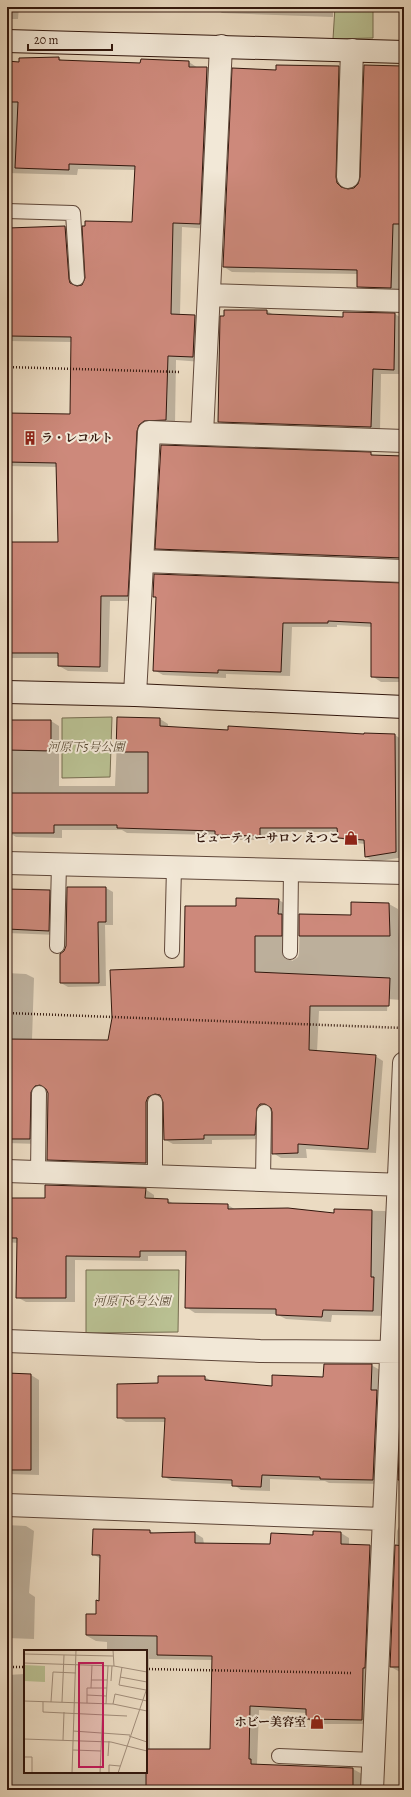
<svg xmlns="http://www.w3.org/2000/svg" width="411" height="1797" font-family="Alegreya,'Noto Serif JP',serif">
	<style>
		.green { fill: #b9c092; stroke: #766c50 }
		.shadow { fill: #0003; fill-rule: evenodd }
		.building { fill: #cd897b; stroke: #32170d }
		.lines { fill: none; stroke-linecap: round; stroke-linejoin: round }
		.lane-casing { stroke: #60483a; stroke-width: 16 }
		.street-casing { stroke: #60483a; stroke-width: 24 }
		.secondary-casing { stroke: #32170d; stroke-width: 24 }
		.path { stroke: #32170d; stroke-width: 2.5; stroke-dasharray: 1 2; stroke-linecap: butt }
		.lane { stroke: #f2e8d7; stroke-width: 14 }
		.street { stroke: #f2e8d7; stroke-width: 22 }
		.secondary { stroke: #f2e8d7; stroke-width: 22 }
		.labels { text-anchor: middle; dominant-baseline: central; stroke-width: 4; stroke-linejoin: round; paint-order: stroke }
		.poi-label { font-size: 12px; font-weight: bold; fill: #32170d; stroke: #f2e8d7; text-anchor: end }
		.park-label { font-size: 12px; font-style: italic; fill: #5a4a35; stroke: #f2e8d7 }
		.inset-road { fill: none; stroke: #a18d7a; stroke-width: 1 }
		.view { fill: #c2185b; fill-opacity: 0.15; stroke: #c2185b; stroke-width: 2 }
		.inset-edge { fill: none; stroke: #32170d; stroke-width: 2 }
	</style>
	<rect width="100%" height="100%" fill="#ebdbc2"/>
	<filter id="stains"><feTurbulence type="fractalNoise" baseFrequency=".005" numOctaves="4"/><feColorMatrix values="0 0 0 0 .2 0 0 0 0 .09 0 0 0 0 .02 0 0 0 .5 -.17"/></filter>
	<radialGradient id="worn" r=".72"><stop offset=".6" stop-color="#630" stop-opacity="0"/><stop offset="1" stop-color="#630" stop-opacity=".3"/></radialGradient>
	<path class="green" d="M335,7H373V38L333,39Z
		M112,717L110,777L62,778V718Z
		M86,1270H179L178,1332L86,1333Z"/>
	<path class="shadow" d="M7,7H19L18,19H7Z
		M213,7H333V17L222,13Z
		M59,58L63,61L141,64L189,62L198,68H207L216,74L209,229L182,227L180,315L195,316L204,321L202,362L176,360L175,425H153L137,601H110L108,672L68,671L59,666V658H7V542L59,543L58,467L7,466V414L71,415L72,342L7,341V234L65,227L74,233L78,287L83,286L133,224L136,170L78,169L77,175L7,173V62L20,63Z
		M365,66L404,67V228H401L399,292L367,291L358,286V274L232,272L224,267L277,71L339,67L347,72L344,182L347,191L355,189L360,184L361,178Z
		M225,311H267L274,315L344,318L395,314L403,319L402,374H381L380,432L227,426L219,421Z
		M370,453L375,456L404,457V563L165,554L156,548Z
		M404,584V682H381L372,676V627L337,625V627H292L290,676L226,674V678L163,675L154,670L156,598L154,596Z
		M118,718L160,719L168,724V727L229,731L395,735L404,741V857L374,862L366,857L365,844L347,842L339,837V832H269V840H224L216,835L127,833L122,830H62V838L16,837L8,832L7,721H51L59,726V786H115Z
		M106,888L113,892V925H105L106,986L68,987L61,983L65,951Z
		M50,891L58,896L57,935L7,933V938V893Z
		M279,900L287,905L290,958L292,961L298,957L299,953L300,915L352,916V903L389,904L398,909L401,1000L388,999L387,1011H319L317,1052L375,1056L383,1061L376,1153L306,1149L307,1158H281L273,1153L272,1108L269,1109L263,1139L212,1140V1144H173L164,1139V1101L163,1098L156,1102L154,1168L56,1164L48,1159V1093L47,1090H43L38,1144L7,1143V973L26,974L34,978L32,1040L109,1041L185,968L237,907Z
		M145,1189L154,1195V1200H167L174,1204L228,1205L236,1210L335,1214V1210L385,1211L394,1216L389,1316L332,1315L331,1322L286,1319L276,1314L195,1313L186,1307V1256H148V1261L75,1260V1302H26L17,1297L18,1243L7,1242V1199H46Z
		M371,1365L380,1370L381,1484L329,1483L325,1481L270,1479V1491L241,1490L233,1484L172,1481L163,1476L166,1422H126L118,1417L159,1384V1377H205L213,1382L273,1387L324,1378Z
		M7,1374L31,1375L39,1380V1475L7,1474Z
		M404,1392V1672H400L391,1667L397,1531L403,1517L402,1481L399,1479Z
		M7,1525L26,1526L34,1531L29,1593L35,1597L34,1639L7,1638Z
		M150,1531L155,1534L195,1533L203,1538L204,1544L271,1545L341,1533L349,1538V1545L370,1546L379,1551L371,1724H316L307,1719V1713L259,1710L257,1764L260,1765L353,1769L362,1774V1790H7V1675L25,1674V1772H146V1651H107V1642L96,1641L87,1636V1615H97L100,1602L101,1559L93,1554ZM149,1659L213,1660L211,1750H150Z"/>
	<path class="building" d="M59,57V60L140,63L141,59L189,61V67H207L200,224L173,223L171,314L195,315L193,357L168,356L166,420L144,421L139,425L137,431L128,596H101L100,667L58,666V653H7L9,542H58L56,463L7,462V413L70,414L71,337L9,336L10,287L8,228L65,226L69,279L70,283L77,286L82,285L85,278L82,226H85V221L132,222L135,166L69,164V170L15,168L18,102H7V61L19,62V58Z
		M276,65L339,66L336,177L337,183L341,187L348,189L354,188L358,184L360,177L364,65L402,66L401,111H400V185H404V224H393L391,288L357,287V270L223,267L232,68L276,70Z
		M224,310H267V314L343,317V312L395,313L394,370L373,369L371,427L218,422L220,316H224Z
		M161,445L371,452V455L404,456V558L155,549Z
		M154,574L404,583V678L371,677V623L328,621V623H283L281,672L218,670V673L153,671L156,597H153Z
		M117,717L160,718V726L228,730V726L364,734V733L395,734L396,852L365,857L364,840L338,838L337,828H260V836L215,835V831L117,828V825H54V833H7V793H148V752H116Z
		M7,720H51V751L7,750Z
		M67,887H106V922H98L99,983H60V954L64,951L66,946Z
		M7,889L50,890L49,931L7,929Z
		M236,898L279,899L278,914H282V936H255V972L390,978L389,1006H310L309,1050L376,1055L368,1149L298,1144V1153L272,1154V1112L271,1108L265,1104H260L257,1108L255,1135H204V1139L164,1140L163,1102L160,1095L155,1094L148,1097L146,1102V1163L47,1160L48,1093L46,1089L40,1085L35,1086L31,1092L30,1139H7V1039L108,1040L112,1018L110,970L184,967L185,906H236Z
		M351,902L389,903L390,936H299V914L351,915Z
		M45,1185L146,1188L145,1198L168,1199V1203L228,1204V1209L288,1208L334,1213V1209L372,1210L371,1277H374L373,1311L323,1310L322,1317L276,1315V1309L185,1308L186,1251H140V1257L66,1256V1298H16L17,1238H7V1198H45Z
		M324,1364H372L371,1390H377L373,1480L320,1479V1477L262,1475L261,1487L232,1486V1480L162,1477L165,1418H117V1384L158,1383V1376H205V1380L272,1386V1375L323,1377Z
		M7,1373L31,1374V1470H7Z
		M402,1391H404V1480H398Z
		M93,1529L150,1530V1533L195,1532V1543L270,1544L271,1533L313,1535V1531L341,1532V1544L370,1545L365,1668H363L362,1720L306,1719V1709L250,1706L249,1759H251V1764L353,1768V1790H146V1749H210L212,1656L157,1655V1636L86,1635V1614H96V1600L99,1601L100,1555H92Z
		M395,1545L404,1546V1667H390Z"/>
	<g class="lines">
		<defs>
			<path id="lane" d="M7,211L73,213L77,278
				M57,946L59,864
				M172,951L174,867
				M290,952L291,870
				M38,1172L39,1093
				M155,1176V1102
				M263,1180L264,1112
				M279,1756L373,1760"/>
			<path id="street" d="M221,46L202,434L404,441
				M348,177L352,50
				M209,295L404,301
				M143,561L404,571
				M135,695L149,432L202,434
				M7,863L404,873
				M7,1171L404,1185
				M7,1341L260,1351L404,1352
				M7,1505L383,1519
				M372,1790L404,1063"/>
			<path id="secondary" d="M7,41L404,52
				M7,692L135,695L404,707"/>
		</defs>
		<use href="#lane" class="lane-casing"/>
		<use href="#street" class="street-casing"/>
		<use href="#secondary" class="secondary-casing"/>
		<path class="path" d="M7,367L180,372
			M7,1013L404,1028
			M7,1667H25
			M146,1669L351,1673"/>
		<use href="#lane" class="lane"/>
		<use href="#street" class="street"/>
		<use href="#secondary" class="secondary"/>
	</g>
	<defs>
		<symbol id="building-bare" viewBox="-9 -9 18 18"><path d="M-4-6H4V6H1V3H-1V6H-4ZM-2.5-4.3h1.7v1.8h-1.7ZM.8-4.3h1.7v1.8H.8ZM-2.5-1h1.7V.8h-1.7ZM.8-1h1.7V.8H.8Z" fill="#8f2418" stroke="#f2e8d7" stroke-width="2.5" paint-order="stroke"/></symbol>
		<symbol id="shop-bare" viewBox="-9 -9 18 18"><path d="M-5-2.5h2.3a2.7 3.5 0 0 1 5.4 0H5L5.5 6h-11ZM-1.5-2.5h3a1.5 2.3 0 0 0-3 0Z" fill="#8f2418" stroke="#f2e8d7" stroke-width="2.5" paint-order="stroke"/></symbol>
	</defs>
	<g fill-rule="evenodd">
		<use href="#building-bare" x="20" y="428" width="20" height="20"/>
		<use href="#shop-bare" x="341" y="828" width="20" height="20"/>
		<use href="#shop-bare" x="307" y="1712" width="20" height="20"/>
	</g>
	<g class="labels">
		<g class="poi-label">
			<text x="41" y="438" text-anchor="start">ラ・レコルト</text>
			<text x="340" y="838">ビューティーサロン えつこ</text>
			<text x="306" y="1722">ホビー美容室</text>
		</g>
		<g class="park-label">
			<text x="86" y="747">河原下5号公園</text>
			<text x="132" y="1301">河原下6号公園</text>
		</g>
	</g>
	<g transform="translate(24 1650)">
		<rect width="123" height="123" fill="#ebdbc2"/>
		<path d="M0,15L21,16V32L0,31Z" fill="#b9c092"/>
		<path class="inset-road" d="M89,0L90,16M0,4L89,6M0,13L90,16L123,22M68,15L67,38H83M98,17L95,35L122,40M96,27L123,32M67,30H83M87,31L88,16M63,45L82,46M0,51L89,54L123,61M19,52V62L103,66M27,52L29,22L52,23M38,52L40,5M63,53V38H67M82,54L84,16M89,54L91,44L123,51M49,81L106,85M105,86L123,92M0,89L87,92L123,101M39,90L40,62M49,100L77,101M84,106L85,91M0,107H8V123M48,123L52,0M76,123L79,54M85,123V115L96,116M94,123L123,38"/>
		<path class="view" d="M55,13H79V117H55Z"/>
		<rect width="123" height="123" class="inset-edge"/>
	</g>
	<rect width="411" height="1797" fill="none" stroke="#ebdbc2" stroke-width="24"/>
	<rect x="8" y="8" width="395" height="1781" fill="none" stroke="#32170d" stroke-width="2"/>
	<rect x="12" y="12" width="387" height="1773" fill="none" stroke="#32170d"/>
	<path d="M28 44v6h84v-6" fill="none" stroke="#32170d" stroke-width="2"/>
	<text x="34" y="44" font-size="12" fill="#32170d" stroke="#f2e8d7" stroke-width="3" paint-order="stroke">20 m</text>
	<rect width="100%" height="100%" filter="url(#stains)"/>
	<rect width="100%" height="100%" fill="url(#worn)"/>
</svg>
